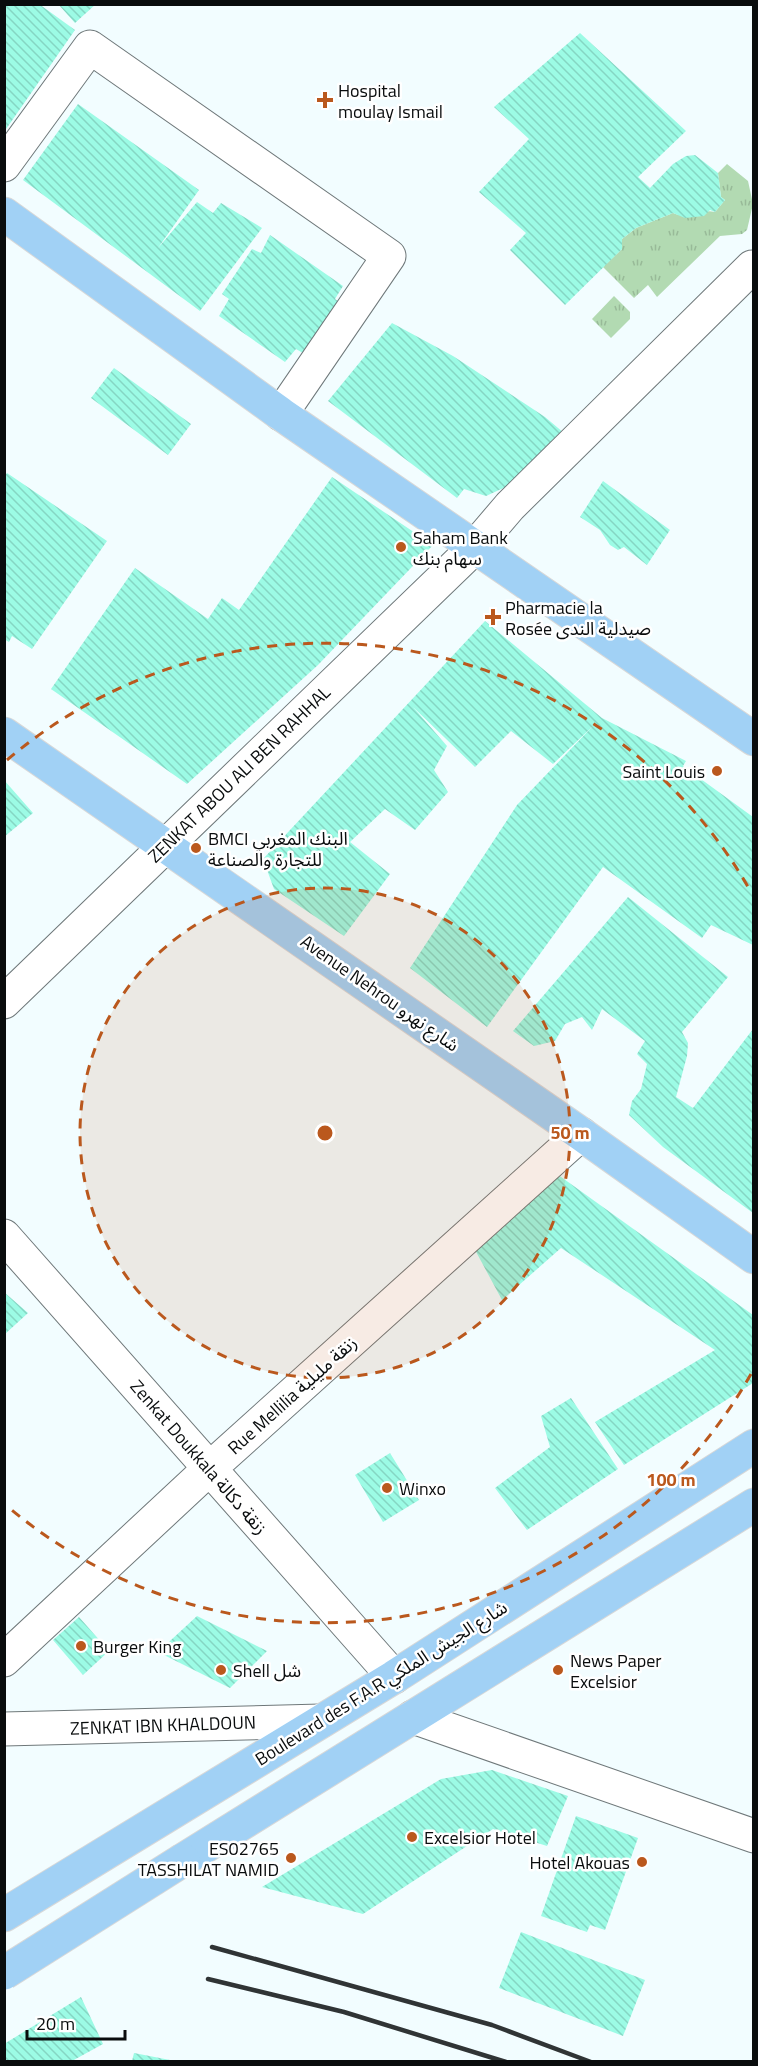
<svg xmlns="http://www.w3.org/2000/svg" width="758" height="2066" font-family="'Titillium Web','Noto Sans Arabic',sans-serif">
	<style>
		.grass { fill: url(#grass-tufts) }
		.building { fill: url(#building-back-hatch) }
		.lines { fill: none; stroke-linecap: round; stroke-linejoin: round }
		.minor-casing { stroke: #6f787a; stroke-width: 35 }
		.major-casing { stroke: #d8d8d8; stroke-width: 35 }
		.minor { stroke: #fff; stroke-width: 33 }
		.major { stroke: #a1d1f5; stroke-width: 33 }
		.rail { stroke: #303435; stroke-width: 4.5 }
		.major-bridge-casing { stroke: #d8d8d8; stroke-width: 35; stroke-linecap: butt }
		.major-bridge { stroke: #a1d1f5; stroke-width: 33 }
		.ring { fill: none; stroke: #ba581d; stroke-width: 3; stroke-dasharray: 10 8 }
		.poi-dot { fill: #ba581d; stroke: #fff; stroke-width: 2 }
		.labels { text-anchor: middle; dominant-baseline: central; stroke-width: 5; stroke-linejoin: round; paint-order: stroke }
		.poi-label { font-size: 18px; fill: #090c0d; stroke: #fff; text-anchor: start }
		.street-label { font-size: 18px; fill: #090c0d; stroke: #fff }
		.centre { fill: #ba581d; stroke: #fff; stroke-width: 3 }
		.ring-label { font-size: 18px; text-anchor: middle; font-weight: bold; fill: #ba581d; stroke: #fff; stroke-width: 5; stroke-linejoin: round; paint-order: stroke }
	</style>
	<defs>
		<pattern id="grass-tufts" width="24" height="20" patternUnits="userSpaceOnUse" patternTransform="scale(1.5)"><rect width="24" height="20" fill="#b2dab2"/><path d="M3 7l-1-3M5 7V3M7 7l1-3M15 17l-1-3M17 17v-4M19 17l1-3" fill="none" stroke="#98ba98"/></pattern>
		<pattern id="building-back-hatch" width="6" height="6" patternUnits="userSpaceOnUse" patternTransform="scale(1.5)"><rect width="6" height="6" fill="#9cfbe5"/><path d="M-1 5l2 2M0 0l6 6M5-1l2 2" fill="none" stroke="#85d6c3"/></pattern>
	</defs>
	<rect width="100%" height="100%" fill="#f2fdff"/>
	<path class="grass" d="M727,164L748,181L753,204L747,230L742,234L720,236L657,297L648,285L634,298L603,267L622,249V239L636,228L673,213C692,221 699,208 715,212L725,200L721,197L718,173Z
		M614,296L630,312V319L611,338L592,319Z"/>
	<path class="building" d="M4,4H39L75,30L4,132Z
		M58,4H96L75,23Z
		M580,33L686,131L638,177L650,188L673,164L686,156L695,155L718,173L721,197L725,200L715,212L710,210L704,216L685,218L673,213L636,228L622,239V249L565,305L510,250L526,233L479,192L529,139L494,107Z
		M78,104L199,190L158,248L197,202L213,213L221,203L262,228L200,311L23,180Z
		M270,235L343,286L335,299L345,306L308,356L296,349L285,362L219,316L229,299L222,294L252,249L261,253Z
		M392,323L453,356L545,417L564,433L519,481L486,496L464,489L457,498L328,401Z
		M114,368L191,424L168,455L91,398Z
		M7,473L107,541L32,649L12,636L9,642L4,639V477Z
		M332,477L433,545L318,665L187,784L51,689L135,568L208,619L222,598L239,610Z
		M603,481L670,530L647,565L624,547L618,550L610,545L600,530L580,517Z
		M485,621L602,718L686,761L683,766L753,817V945L711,925L702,938L603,867L487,1027L410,968L517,805L593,726L553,764L511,731L475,767L413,707L447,746L434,770L448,792L415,830L385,809L350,842L390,874L344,936L274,889L263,859Z
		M4,780L33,813L4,837Z
		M628,897L728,977L682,1032L688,1043L687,1056L676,1097L693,1108L753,1029V1213L663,1147L629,1115L632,1101L641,1089L647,1064L637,1054L645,1041L602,1009L592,1030L582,1017L565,1024L555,1041L534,1046L513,1031Z
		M557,1174L753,1315V1383L624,1465L595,1422L715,1350L561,1248L502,1300L474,1248Z
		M4,1292L28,1313L4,1335Z
		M571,1398L618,1469L527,1530L495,1488L550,1447L541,1416Z
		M390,1453L419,1500L383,1522L355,1475Z
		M197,1616L267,1651L230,1688L158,1652Z
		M79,1617L109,1651L83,1675L53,1640Z
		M492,1770L568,1796L547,1846L493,1829L363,1914L262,1887L441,1779Z
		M576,1816L638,1838L605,1930L590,1925L587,1932L541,1916Z
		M521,1932L645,1980L623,2036L499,1988Z
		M81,1997L103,2044L72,2061H4V2044Z
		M134,2053L170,2060V2061H132Z"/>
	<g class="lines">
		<defs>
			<path id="minor" d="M4,165L90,47L389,256L281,414
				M4,1002L475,547L510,506L752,267
				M4,1236L394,1677
				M4,1660L209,1469L581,1134
				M413,1717L754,1836
				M4,1729L321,1721"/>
			<path id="major" d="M4,214L281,414L754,739
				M4,734L581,1134L754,1257
				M183,1860L754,1505
				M4,1915L394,1677L754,1446"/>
		</defs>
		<use href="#minor" class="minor-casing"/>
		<use href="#major" class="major-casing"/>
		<use href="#minor" class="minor"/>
		<use href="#major" class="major"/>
		<path class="rail" d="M212,1947L492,2025L591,2062
			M208,1979L344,2012L506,2062"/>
		<defs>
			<path id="major-bridge" d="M4,1973L183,1860"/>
		</defs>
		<use href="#major-bridge" class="major-bridge-casing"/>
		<use href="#major-bridge" class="major-bridge"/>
	</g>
	<circle cx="325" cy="1133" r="245" fill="#ba581d" fill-opacity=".12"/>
	<g class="ring">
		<circle cx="325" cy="1133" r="245"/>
		<path d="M751 1374A490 490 0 0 1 7 1506M7 760A490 490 0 0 1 751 892"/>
	</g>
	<g class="poi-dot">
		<path d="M322 91h6v6h6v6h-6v6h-6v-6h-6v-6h6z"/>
		<circle cx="401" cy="547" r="6"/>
		<path d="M490 608h6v6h6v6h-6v6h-6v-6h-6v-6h6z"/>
		<circle cx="717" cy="771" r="6"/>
		<circle cx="196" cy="848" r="6"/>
		<circle cx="387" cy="1488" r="6"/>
		<circle cx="81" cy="1646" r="6"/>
		<circle cx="221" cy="1670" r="6"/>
		<circle cx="558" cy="1670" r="6"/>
		<circle cx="412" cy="1837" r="6"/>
		<circle cx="291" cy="1858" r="6"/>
		<circle cx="642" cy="1862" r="6"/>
	</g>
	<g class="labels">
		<g class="poi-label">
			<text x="338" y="90">Hospital<tspan x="338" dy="21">moulay Ismail</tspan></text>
			<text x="413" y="537">Saham Bank<tspan x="413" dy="21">سهام بنك</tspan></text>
			<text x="505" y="607">Pharmacie la<tspan x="505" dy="21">Rosée صيدلية الندى</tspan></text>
			<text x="705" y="771" text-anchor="end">Saint Louis</text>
			<text x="208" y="838">BMCI البنك المغربي<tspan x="208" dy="21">للتجارة والصناعة</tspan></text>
			<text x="399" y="1488">Winxo</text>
			<text x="93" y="1646">Burger King</text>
			<text x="570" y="1660">News Paper<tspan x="570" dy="21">Excelsior</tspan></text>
			<text x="233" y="1670">Shell شل</text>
			<text x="424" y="1837">Excelsior Hotel</text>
			<text x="279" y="1848" text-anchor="end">ES02765<tspan x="279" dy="21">TASSHILAT NAMID</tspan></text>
			<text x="630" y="1862" text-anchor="end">Hotel Akouas</text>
		</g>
		<g class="street-label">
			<text transform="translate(239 774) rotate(-44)">ZENKAT ABOU ALI BEN RAHHAL</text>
			<text transform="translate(380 993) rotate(35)">Avenue Nehrou شارع نهرو</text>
			<text transform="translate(292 1395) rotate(-42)">Rue Mellilia زنقة مليلية</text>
			<text transform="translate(199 1457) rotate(49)">Zenkat Doukkala زنقة دكالة</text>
			<text transform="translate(381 1683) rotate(-32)">Boulevard des F.A.R شارع الجيش الملكي</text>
			<text transform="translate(163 1725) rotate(-2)">ZENKAT IBN KHALDOUN</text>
		</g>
	</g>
	<circle cx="325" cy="1133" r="9" class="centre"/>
	<g class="ring-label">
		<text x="570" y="1139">50 m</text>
		<text x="671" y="1486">100 m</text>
	</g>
	<rect width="758" height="2066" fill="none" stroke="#090c0d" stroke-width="12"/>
	<path d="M27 2030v9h98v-9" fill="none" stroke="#090c0d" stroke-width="3"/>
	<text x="36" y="2030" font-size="18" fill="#090c0d" stroke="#ffffff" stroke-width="4.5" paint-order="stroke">20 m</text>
</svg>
